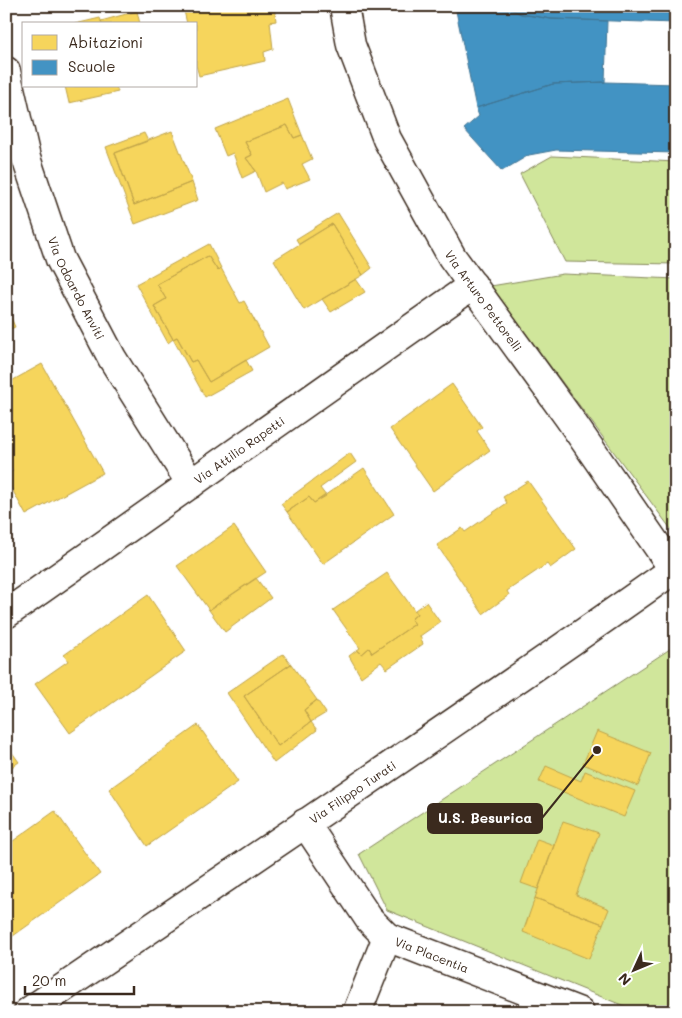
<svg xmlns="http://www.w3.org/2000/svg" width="682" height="1018" font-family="Mali,sans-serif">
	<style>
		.green { fill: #d0e69b; stroke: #86885c }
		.homes { fill: #f6d55c; stroke: #bea249 }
		.schools { fill: #4393c3; stroke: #417492 }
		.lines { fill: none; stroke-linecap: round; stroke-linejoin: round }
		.street-casing { stroke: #3b2a1e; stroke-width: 31 }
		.street { stroke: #fff; stroke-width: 28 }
		.labels { text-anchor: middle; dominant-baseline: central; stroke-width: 5; stroke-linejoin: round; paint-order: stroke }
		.street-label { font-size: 12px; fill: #3b2a1e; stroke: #fff }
		.leader { fill: none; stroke: #3b2a1e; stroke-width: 2 }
		.callout-dot { fill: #3b2a1e; stroke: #fff; stroke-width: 2 }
		.callout { fill: #3b2a1e; stroke: #3b2a1e; stroke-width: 2 }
		.callout-label { font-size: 14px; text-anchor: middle; font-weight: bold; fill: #fff }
	</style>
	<rect width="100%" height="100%" fill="#fff"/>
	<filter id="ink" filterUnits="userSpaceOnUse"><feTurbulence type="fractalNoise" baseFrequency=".02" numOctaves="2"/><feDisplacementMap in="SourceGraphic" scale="10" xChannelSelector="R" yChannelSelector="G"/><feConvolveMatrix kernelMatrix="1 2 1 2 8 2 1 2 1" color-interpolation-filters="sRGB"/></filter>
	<g filter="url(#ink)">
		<path class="green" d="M552,156L676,162V264L565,262L520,174Z
			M563,274L676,279V536L491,286Z
			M676,645V1012H639L387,910L359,854Z"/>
		<path class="homes" d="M183,6H274L276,21L270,22L273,49L264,52L265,61L199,76L196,65V24H187Z
			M137,11L140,24H102L101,21Z
			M100,18L102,24H75Z
			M65,86H116L118,92L69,103Z
			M288,99L302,135L294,138L287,125L245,142L252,155L246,158L256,171L242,178L233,153L226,156L215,129Z
			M287,125L294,138L302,135L312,159L302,164L310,179L285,189L282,183L264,192L256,171L246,158L252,155L245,142Z
			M172,131L192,182L134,205L115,153Z
			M144,133L148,141L115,153L134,205L192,182L198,200L135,224L106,147Z
			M338,213L372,268L363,275L332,224L299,244L296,239Z
			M332,224L363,275L304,310L274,260Z
			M209,244L221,268L218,271L208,256L157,284L166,299L154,306L173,339L168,343L136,284Z
			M208,256L218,271L221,268L240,303L244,301L269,347L209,382L196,360L191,362L177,337L173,339L154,306L166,299L157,284Z
			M356,279L365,292L331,312L322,299Z
			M6,306L15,327L6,331Z
			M177,337L191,362L196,360L209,382L246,360L252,371L205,397L173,339Z
			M42,364L103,473L26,515L6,478V475L13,471L6,459V384Z
			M452,384L482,427L477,431L490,450L433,491L390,429Z
			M350,453L356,462L320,488L326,496L314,503L309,497L287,512L281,504Z
			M364,468L394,514L323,564L287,512L309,497L314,503Z
			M528,481L576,549L550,568L547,564L507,591L509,595L483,614L437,545L462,528L465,532L507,503L503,497Z
			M234,526L266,572L209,610L177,566Z
			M387,573L417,614L411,619L415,624L372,653L369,648L362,654L357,650L360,648L333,610Z
			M256,578L271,598L225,632L209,610Z
			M148,595L186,651L70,733L35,684L68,661L64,655Z
			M426,602L440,622L420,636L423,644L387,669L381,662L361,677L349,656L357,650L362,654L369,648L372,653L415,624L411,619L417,614L415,610Z
			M283,654L291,664L244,696L278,746L311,722L317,730L274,763L227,693Z
			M291,664L317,700L304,710L311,722L278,746L244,696Z
			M317,700L326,713L311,722L304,710Z
			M198,725L238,782L147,846L109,789Z
			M597,731L651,753L638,786L583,764Z
			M6,744L19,762L6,771Z
			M546,766L581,781L585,771L635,791L624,817L539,782Z
			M55,811L100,874L6,941V846Z
			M563,821L599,833L576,895L609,909L603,924L535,898Z
			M537,839L554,845L538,889L521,883Z
			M535,898L603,924L589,959L523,932Z"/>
		<path class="schools" d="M455,6H505L521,14L551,19L607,21L605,82L553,84L476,108Z
			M505,6H676V23L551,19L521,14Z
			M605,82L676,84V153L556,150L529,155L502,171L464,129L479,116L476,108L553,84Z"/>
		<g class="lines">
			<defs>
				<g id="street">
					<path id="s1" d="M344,6L351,45L387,139L452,257L569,418L674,570"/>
					<path id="s2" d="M6,71L26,158L60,259L112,358L191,484"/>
					<path id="s3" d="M6,614L473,285"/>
					<path id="s4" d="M305,823L369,919L387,937L580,1012"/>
					<path id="s5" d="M28,1012C244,864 462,720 676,568"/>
					<path d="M357,1012L387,937"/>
				</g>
			</defs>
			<use href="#street" class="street-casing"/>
			<use href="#street" class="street"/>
		</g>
	</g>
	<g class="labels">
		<g class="street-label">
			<text stroke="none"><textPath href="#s2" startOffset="229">Via Odoardo Anviti</textPath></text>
			<text stroke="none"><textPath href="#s1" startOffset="329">Via Arturo Pettorelli</textPath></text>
			<text stroke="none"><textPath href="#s3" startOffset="285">Via Attilio Rapetti</textPath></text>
			<text stroke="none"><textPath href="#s5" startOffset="392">Via Filippo Turati</textPath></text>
			<text stroke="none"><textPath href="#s4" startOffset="189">Via Placentia</textPath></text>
		</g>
	</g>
	<path class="leader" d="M597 750L542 818"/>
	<circle class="callout-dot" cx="597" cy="750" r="5"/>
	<rect class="callout" x="428" y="804" width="114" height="29" rx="5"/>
	<g class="callout-label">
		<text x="485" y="823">U.S. Besurica</text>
	</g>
	<rect width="682" height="1018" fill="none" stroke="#fff" stroke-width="25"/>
	<rect x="12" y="12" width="657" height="993" fill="none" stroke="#3b2a1e" stroke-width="2" filter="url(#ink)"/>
	<rect x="22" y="22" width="175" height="65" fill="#ffffff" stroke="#b1aaa5"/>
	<rect x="32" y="35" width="25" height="15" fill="#f6d55c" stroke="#b1aaa5"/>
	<text x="68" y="48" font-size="15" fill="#3b2a1e">Abitazioni</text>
	<rect x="32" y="60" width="25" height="15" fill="#4393c3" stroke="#b1aaa5"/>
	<text x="68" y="72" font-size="15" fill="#3b2a1e">Scuole</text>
	<g transform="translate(634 970) rotate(226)" stroke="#ffffff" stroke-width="4" paint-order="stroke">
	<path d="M0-4L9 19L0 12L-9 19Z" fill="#3b2a1e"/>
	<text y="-8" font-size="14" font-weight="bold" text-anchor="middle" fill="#3b2a1e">N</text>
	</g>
	<path d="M25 986v8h109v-8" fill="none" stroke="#3b2a1e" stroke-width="2.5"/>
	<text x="32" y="986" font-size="15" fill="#3b2a1e" stroke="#ffffff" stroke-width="4" paint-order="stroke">20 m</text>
</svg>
